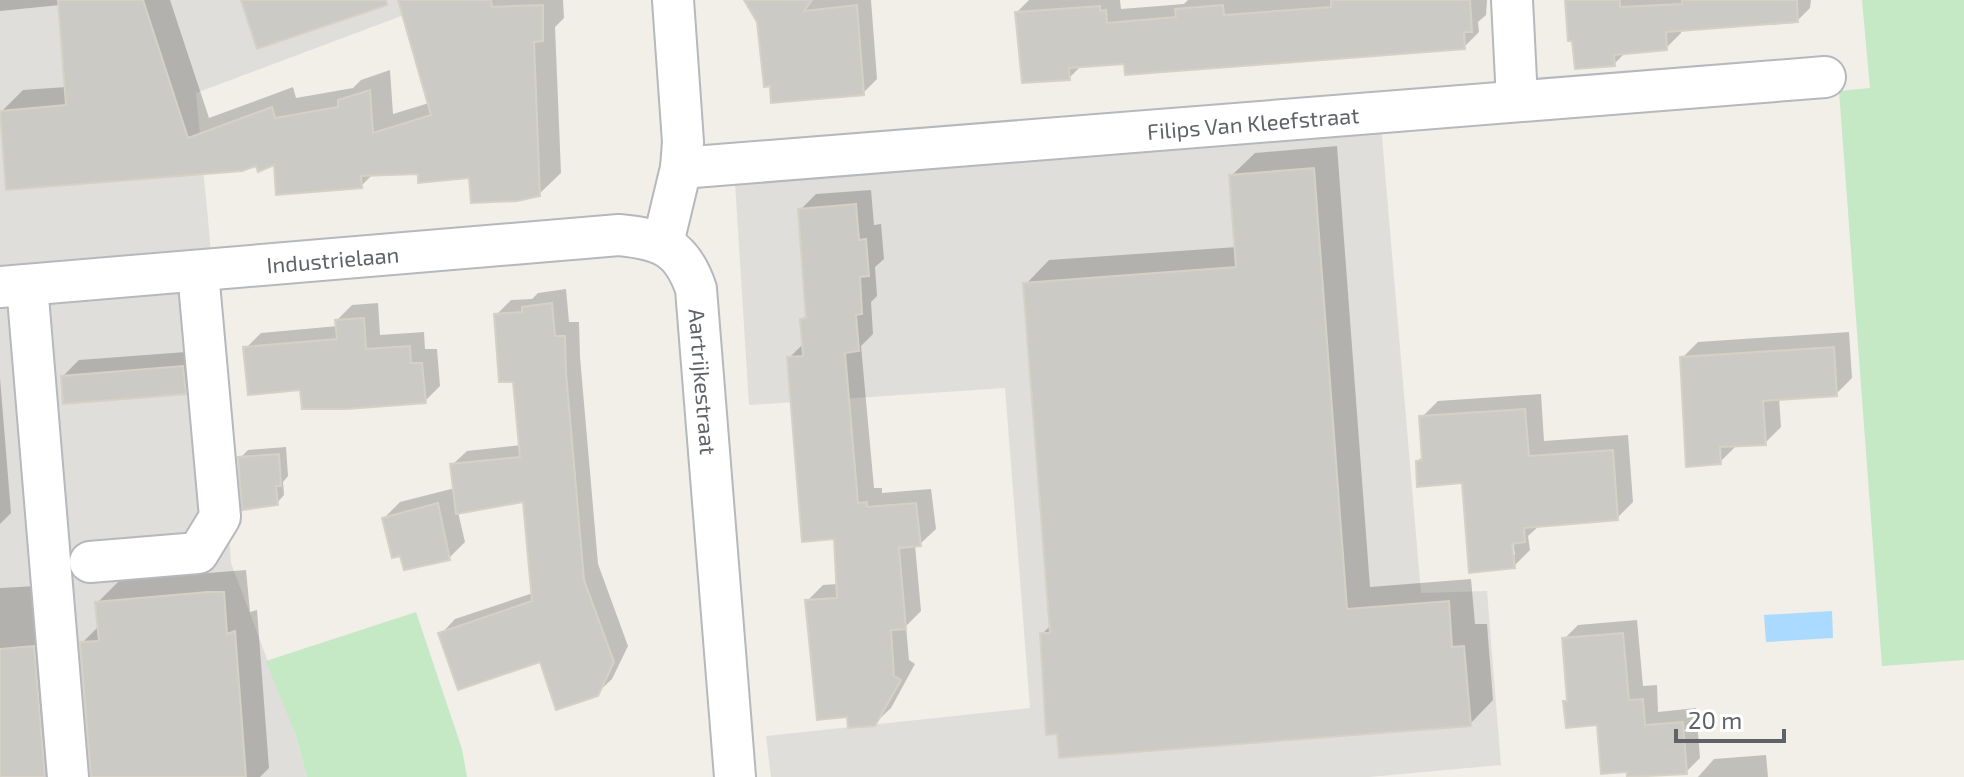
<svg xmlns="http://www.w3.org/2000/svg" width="1964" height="777" font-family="'Exo 2',sans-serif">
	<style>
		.industrial { fill: #e0deda }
		.green { fill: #c5e8c5 }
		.water { fill: #aadaff }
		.shadow { fill: #0003; fill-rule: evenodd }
		.building { fill: #cccac5; stroke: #d6d1c6; stroke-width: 2 }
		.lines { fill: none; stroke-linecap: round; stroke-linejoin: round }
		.minor-casing { stroke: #b5b8bc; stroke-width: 44 }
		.minor { stroke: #fff; stroke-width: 40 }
		.labels { text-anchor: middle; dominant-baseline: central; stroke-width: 6; stroke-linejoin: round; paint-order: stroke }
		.street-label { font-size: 22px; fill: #5f6368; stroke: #fff }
	</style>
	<rect width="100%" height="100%" fill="#f1efe8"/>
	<path class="industrial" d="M0,0H444L196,93L210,241L231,563L296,736L307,777H0Z
		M1381,125L1421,593L1487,591L1501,765L1369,777H771L766,736L1030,708L1005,388L749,405L735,183Z"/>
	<path class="green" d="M1862,0H1964V660L1882,666L1839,91L1870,88Z
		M416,612L462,749L467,777H307L296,736L266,661Z"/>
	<path class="water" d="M1832,611L1833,638L1766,642L1764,615Z"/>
	<path class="shadow" d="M0,0H170L209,118L293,87L296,98L353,88L361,80L390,70L393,114L429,103L400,0H563L564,18L555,27L561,173L539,194L471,176L420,171L373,174L361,186L276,162L257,163L2,111L23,90L66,87L60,5L0,11Z
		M751,0H871L877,79L863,93L759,21Z
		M1029,0H1120L1121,9L1184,4L1188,0H1487L1486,15L1478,22L1479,32L1464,47L1082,65L1069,78L1017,12Z
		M1567,0H1811L1810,8L1795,23L1769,25V22L1681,28V33L1666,48L1626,52L1614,64Z
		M1337,146L1370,587L1471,579L1475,624H1487L1493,700L1470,724L1042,634L1051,625L1026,284L1049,260L1237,247L1231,176L1255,153Z
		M871,190L874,225L881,224L884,259L875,267L877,296L871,302L873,334L861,346L874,488H882V493L931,489L936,529L920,544L915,545L921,611L906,626L909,660L915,664L891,708L874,724L849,715L808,600L823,585L838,584L836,537L789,358L804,343L802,319L808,314L800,210L816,194Z
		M566,289L569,322H579L580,357L598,564L628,646L612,679L596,694L541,659L441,634L455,619L533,593L524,499L458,512L465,542L449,558L384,518L400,502L455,488L452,465L467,451L521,445L515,380L496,315L511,300L532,299L538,293Z
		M378,303L380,335L424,332L425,349H437L440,386L425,401L302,388L246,348L261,333L338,326L337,320L352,305Z
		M1849,332L1852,378L1836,394L1779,398L1781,427L1765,443L1736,446L1720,462L1682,358L1698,342Z
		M199,351L201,376L185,392L63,376L79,360Z
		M0,378L11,513L0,524Z
		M1541,394L1544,441L1628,435L1633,502L1617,518L1540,525L1528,536L1530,550L1514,566L1464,481L1418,461L1424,455L1422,417L1438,401ZM1512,533L1515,555H1511Z
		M286,447L288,476L283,482L284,495L277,503L240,458L248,450Z
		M246,570L250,612L257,610L269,768L260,777H93L82,643L100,625L97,603L120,580Z
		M36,586L75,777H0V588Z
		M1637,620L1643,686L1657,685L1658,712L1696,708L1700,758L1686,772L1565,702L1569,698L1564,639L1578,625Z
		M1766,755L1768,777H1698L1714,759Z"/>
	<path class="building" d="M58,0H143L188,138L272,107L275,118L338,107V100L370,90L373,133L431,115L398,0H491L492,7L543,5V41L534,42L540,196L517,201L471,203L469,178L418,183V174L361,176L362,188L276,195L274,165L258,172L256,166L242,171L6,190L0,111L66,105Z
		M241,0H386L387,5L257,49Z
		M744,0H812L804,11L857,5L864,95L771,103L770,86L764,87L757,22Z
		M1331,0H1470L1472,32H1464L1465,49L1125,75L1124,64L1069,68L1070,80L1022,83L1015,12L1100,6V11L1106,10L1107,23L1176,17L1175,9L1223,5L1224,15L1331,7Z
		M1565,0H1620V7L1682,4V0H1797L1798,22L1666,32L1667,50L1614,55L1615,66L1575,69L1572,41H1568Z
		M1314,168L1347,609L1449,601L1452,647L1464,646L1471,726L1059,758L1057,734L1046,735L1040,633H1050L1023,283L1236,267L1229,175Z
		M856,204L859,240L866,239L869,276L860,277L862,314L856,315L859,351L845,353L858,503L867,502V507L916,503L921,546L899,548L906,629L891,630L894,676L901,680L875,726L848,728L847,717L817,720L805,600L837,598L834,539L802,542L787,357L803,356L800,319L806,318L798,209Z
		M552,303L555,336H565L566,372L584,580L614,662L598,696L556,710L540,662L458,690L438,633L532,601L523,502L456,514L450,464L520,457L513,382H499L494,314L522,312V307Z
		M364,318L366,349L410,346L411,363H422L426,403L346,409H302L300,390L248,395L243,347L337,339L335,320Z
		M1834,347L1837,396L1763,401L1766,445L1720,447L1721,464L1686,467L1680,357Z
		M183,366L186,394L63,404L61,376Z
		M1525,409L1529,456L1613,450L1618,520L1524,528L1525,542L1512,544L1515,568L1469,573L1462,483L1417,487L1416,461L1422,460L1419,416Z
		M279,454L281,486H276L278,505L242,510L238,457Z
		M438,503L450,560L404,570L400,556L392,558L382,518Z
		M208,592H224L227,634L235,631L246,777H91L80,642L99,641L95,602Z
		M1623,633L1629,700L1643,699L1645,725L1683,722L1687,774L1627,777V772L1601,774L1597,725L1566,728L1563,701H1567L1562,638Z
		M34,646L45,777H0V649Z"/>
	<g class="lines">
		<defs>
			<g id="minor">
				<path d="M1512,0L1517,100"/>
				<path id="s1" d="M681,168L1825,77"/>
				<path d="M663,243L681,168L683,142L673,0"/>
				<path d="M27,285L68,777"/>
				<path id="s2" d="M0,287L619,235C661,239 682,247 696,289L735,777"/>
				<path d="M90,562L198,553L220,517L198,272"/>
			</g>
		</defs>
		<use href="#minor" class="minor-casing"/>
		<use href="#minor" class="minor"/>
	</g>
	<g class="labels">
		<g class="street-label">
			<text stroke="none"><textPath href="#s1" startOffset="574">Filips Van Kleefstraat</textPath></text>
			<text stroke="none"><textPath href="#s2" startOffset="334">Industrielaan</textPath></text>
			<text stroke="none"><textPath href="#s2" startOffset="816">Aartrijkestraat</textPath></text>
		</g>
	</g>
	<path d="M1676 729v12h108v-12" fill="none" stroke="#5f6368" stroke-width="4"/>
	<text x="1688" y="729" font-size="24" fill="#5f6368" stroke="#ffffff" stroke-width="6" paint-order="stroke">20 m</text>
</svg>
